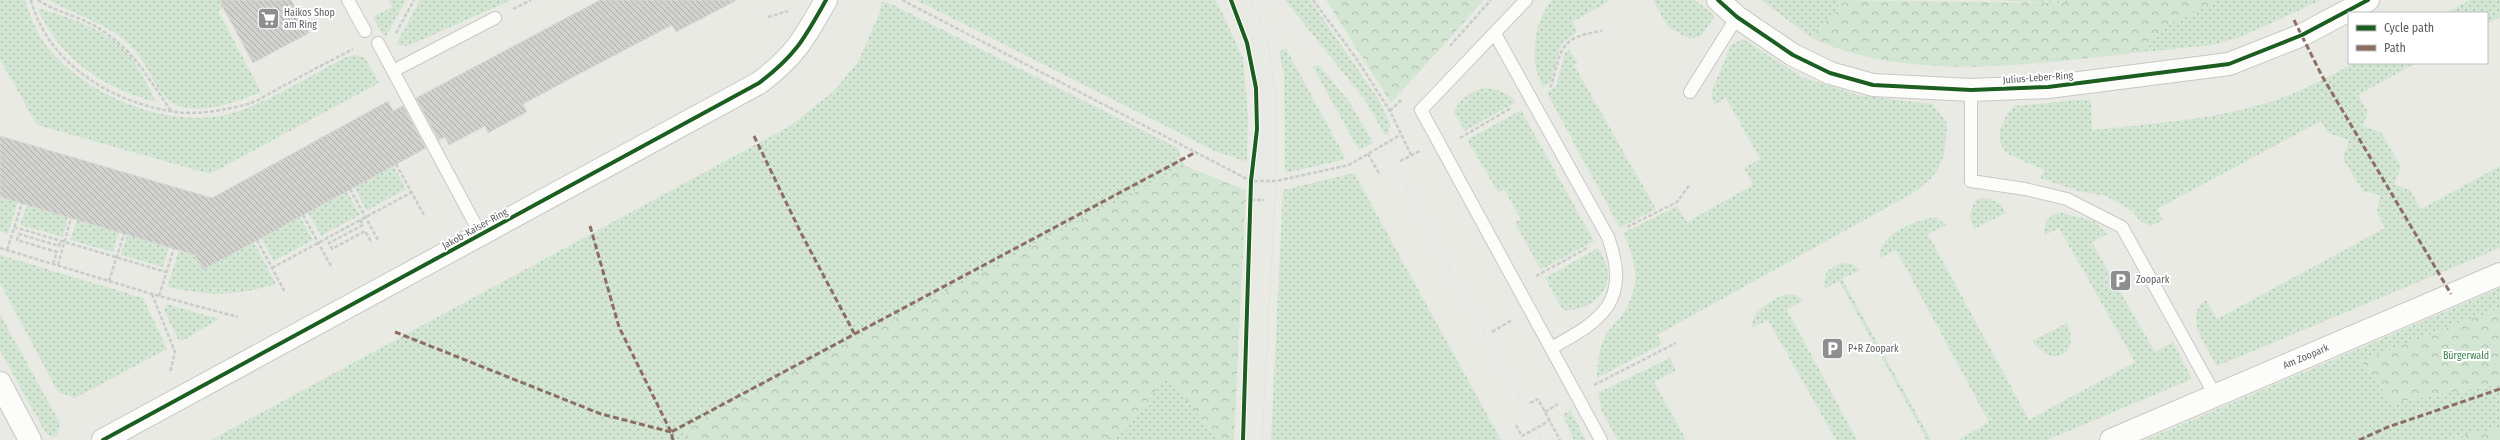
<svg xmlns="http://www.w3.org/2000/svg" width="2500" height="440" font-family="'Fira Sans Condensed',sans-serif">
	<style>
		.grass { fill: url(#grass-dots) }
		.forest { fill: url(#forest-crowns) }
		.building { fill: url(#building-back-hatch); stroke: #d9d9d4 }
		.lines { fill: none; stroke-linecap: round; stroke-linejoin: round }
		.service-casing { stroke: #c7c7c5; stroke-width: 14 }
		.minor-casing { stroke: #c7c7c5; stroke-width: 24 }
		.path { stroke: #c8ccca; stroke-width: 2.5; stroke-dasharray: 4 2; stroke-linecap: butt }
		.service { stroke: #fcfcfb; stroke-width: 12 }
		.minor { stroke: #fcfcfb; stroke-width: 22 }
		.tram { stroke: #e2e2e2; stroke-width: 1 }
		.quiet { stroke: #8d6e63; stroke-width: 3; stroke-dasharray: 6 3; stroke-linecap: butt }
		.cycleway-casing { stroke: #fff; stroke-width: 6 }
		.cycleway { stroke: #1b5e20; stroke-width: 4 }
		.labels { text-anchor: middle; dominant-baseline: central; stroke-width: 4; stroke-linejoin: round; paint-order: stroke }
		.poi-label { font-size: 10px; fill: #5b5d62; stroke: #fff; text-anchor: start }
		.street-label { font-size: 10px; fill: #5b5d62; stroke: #fff }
		.park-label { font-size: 10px; fill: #3c804b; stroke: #fff }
	</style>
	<defs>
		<pattern id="grass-dots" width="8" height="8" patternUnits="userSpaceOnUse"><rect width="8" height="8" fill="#d3e6d4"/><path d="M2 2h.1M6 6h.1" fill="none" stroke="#aebeaf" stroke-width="1.8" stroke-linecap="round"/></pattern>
		<pattern id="forest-crowns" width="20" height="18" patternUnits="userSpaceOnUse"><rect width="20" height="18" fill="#d3e6d4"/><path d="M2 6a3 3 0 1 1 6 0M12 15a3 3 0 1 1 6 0" fill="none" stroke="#aebeaf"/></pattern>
		<pattern id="building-back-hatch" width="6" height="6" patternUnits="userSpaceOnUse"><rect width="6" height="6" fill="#d1d1ce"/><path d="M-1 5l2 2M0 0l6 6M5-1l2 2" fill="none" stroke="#adadab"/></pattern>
	</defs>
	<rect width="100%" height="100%" fill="#eaeae5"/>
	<path class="grass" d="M0,0H25C30,15 35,30 45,44C83,94 167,130 229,114C270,102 308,77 346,57L355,55L365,58L379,83L210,174L37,125L0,59Z
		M49,0H219L223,8L218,11L261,92C234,103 185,122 163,95C151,80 146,62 133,48C111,24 76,16 49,0Z
		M389,0H406L385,38L373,17L392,7Z
		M420,0H511L410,45L405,46L396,44Z
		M916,0H1216L1243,58L1248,116L1247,162L1215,151Z
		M1285,0H1310L1379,100L1390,124L1388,134L1385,135L1365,100Z
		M1552,0H1611L1572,22L1577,32L1561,44L1550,83L1543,87C1540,80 1536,71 1535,63C1533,42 1538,16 1552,0Z
		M1653,0H1695L1715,16L1701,36L1690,39L1668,27Z
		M1761,0H1840L1837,10L1810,37Z
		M1985,0H2074L2070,3Z
		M2220,0H2321L2243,36L2212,45L2144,52L2167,25Z
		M2470,0H2500V17L2487,24V13H2446Z
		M882,2L889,3L1178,148L1185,166L685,429L688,440H211L790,126L834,91L858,62L880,12Z
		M37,8C67,16 109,30 129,55C140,69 148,86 156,102C104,89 60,59 37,8Z
		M1743,39L1802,77L1858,95L1932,104L1947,123C1945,159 1944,171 1913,193L1657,335L1662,344L1597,378C1598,364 1598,350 1605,336C1610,327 1619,321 1624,312C1642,283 1636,261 1623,233L1677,206L1687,222L1753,185L1744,168L1760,159L1726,98L1715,104L1711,98L1713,88L1731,45Z
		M1286,49L1345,157L1343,160L1285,173L1284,74L1279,51Z
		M1569,49L1578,63L1574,65L1656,209L1620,228L1547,93L1556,87L1565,52Z
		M2354,63H2416L2358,95L2368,112L2363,126L2381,132L2401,167L2394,184L2410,190L2421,209L2500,166V248L2217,366C2207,347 2182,317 2206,300L2217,319L2385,228L2377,212L2380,195L2363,191L2343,159L2349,140L2328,133L2321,121L2157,209L2163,220L2151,226L2140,221L2132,211L2106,196L2079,191L2040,178L2045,170C2036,166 2011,157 2005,151C1993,136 2004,117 2014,106L2091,99L2092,130C2149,124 2208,120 2263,104C2293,96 2327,78 2354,63Z
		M1319,65L1351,104L1373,143L1359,150L1313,67Z
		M1483,88C1497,89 1506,91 1516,102L1465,131L1454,113C1459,98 1469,94 1483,88Z
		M1521,110L1594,241L1541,270L1515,223L1521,219L1504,189L1498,192L1467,140Z
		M393,165L406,189L367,211L354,187Z
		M1354,173L1501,440H1271L1283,190Z
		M347,191L360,215L321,236L308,213Z
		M0,197L18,202L8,234L0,231Z
		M1988,198L2001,204L2006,213L1974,229C1968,216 1970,210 1977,199Z
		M27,205L68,217L63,237L20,225Z
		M2059,212L2094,221L2107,234L2092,243L2155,352L2173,342L2192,379L2047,440H1958L1989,422L1896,250L1880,258C1877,235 1916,220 1935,217L1947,225L1928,234L2029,420L2135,362L2059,228L2044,236C2044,222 2047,218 2059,212Z
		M300,217L313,240L274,261L261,238Z
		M77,220L119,232L113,252L70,240Z
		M127,235L169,247L163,267L121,255Z
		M254,242L276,284C233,297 211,296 167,287L179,250L195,255L204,270Z
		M1598,248C1602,255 1608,265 1608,274C1607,298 1585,312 1563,310L1545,278Z
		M0,255L143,298L167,349L75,398L58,392L0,283Z
		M1840,263L1853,264L1860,270L1842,279L1931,440H1927L1839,281L1824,289L1826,272Z
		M2500,288V308L2361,361L2392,403L2500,384V428L2445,440H2145Z
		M1785,294L1796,295L1803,300L1787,310L1857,440H1836L1768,320L1752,328C1751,310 1771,301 1785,294Z
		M167,304L219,319L182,341L177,338L164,310Z
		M0,314L60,423L57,436L52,437L45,432L0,350Z
		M2067,323C2081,357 2052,368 2032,341Z
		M1670,358L1676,370L1654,382L1686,440H1618L1602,412L1598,393Z
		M1167,375L1219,440H1104L1125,431Z
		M1570,410L1586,440H1574L1563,415Z"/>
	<path class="forest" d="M1326,0H1484L1391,103Z
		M1840,0L2070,3L2074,0H2220L2167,25L2144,52C2038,63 1910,85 1810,37L1837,10Z
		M1185,166L1246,190L1234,440H1219L1167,376L1125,431L1104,440H688L685,429Z
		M2500,308V384L2392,403L2361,361Z
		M2500,428V440H2445Z"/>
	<path class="building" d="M219,0H291L309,33L253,63Z
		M600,0H737L676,32L672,25L577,75L523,104L527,112L488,133L485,126L449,145L445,137L439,140L416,98Z
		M388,101L393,111L403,106L426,148L203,270L195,255L0,197V136L212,198Z"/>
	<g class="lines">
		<defs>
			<path id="service" d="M348,0L365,31
				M1526,0L1421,110L1601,440
				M1495,34L1608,237C1631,301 1603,320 1551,348
				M378,43L481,235
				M393,71L495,18
				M1971,90V181L2025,189L2067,199L2122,227L2215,395
				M1690,92L1737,17"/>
			<g id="minor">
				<path d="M1718,0L1737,17L1793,55L1830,73L1873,85L1971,90L2048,87L2229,64L2302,35L2368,0"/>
				<path d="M0,383L30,440"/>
				<path d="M103,440L759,83C796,55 804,39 826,0"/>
				<path id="s1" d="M2111,440L2500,274"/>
			</g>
		</defs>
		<use href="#service" class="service-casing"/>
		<use href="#minor" class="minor-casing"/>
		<path class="path" d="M31,0C47,62 109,101 170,111C194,116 228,110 251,103C262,99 273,91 283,86C307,73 330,61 353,49
			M38,0C54,11 74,15 91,24C131,45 146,75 171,111
			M902,0L1251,181H1276L1349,165L1400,135
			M1313,0L1356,58L1390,111L1411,155
			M513,9L531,0
			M768,17L788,11
			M396,33L414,0
			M1450,46L1491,0
			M1549,87L1551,86C1562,48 1559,37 1602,31
			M1390,111L1401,100
			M1460,138L1511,108
			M1368,154L1380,175
			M1400,161L1420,151
			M396,164L424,215
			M350,189L378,240
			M1251,200H1264
			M303,215L331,266
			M360,220L363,225L329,243L332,249L365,231L372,243
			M14,227L166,272
			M1627,227L1677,202L1690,184
			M257,240L285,292
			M0,248L152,294L238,317
			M7,250L22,203
			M53,264L57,252L17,240L19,234L59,246L60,241
			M58,265L71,218
			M272,268L412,192
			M1536,276L1589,247
			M109,281L124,234
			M152,294L175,352L170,373
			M159,296L174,248
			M1492,332L1512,320
			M1594,385L1676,343
			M1530,403L1538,399L1560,440
			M1545,412L1558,404
			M1516,425L1522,436L1549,421"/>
		<use href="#service" class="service"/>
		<use href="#minor" class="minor"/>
		<path class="tram" d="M1251,0L1267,36L1276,95V181L1262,440
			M1277,0L1350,93L1383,145L1542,440"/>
		<path class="quiet" d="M2294,20L2322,76L2451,294
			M754,136L801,233L854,333
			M590,226L619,327L671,432
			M395,332L601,414L671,432
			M673,440L671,432L1196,152
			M2359,440L2388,427L2500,389"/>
		<defs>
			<path id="cycleway" d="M1231,0L1247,43L1256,88L1257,129L1251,181L1243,440
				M1718,0L1737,17L1793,55L1830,73L1873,85L1971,90L2048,87L2229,64L2302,35L2368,0
				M103,440L759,83C796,55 804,39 826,0"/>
		</defs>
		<use href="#cycleway" class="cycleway-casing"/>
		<use href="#cycleway" class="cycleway"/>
	</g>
	<defs>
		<symbol id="supermarket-square" viewBox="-11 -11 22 22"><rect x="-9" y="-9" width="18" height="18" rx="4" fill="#8d8e90" stroke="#fff"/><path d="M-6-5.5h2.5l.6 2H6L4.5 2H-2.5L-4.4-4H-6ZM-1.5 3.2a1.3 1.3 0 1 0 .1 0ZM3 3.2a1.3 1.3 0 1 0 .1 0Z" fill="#fff"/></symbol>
		<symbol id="parking-square" viewBox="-11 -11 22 22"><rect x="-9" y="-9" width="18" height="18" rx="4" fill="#8d8e90" stroke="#fff"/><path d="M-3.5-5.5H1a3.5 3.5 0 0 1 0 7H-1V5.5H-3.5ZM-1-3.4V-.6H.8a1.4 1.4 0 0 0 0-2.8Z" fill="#fff"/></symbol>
	</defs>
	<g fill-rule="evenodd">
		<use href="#supermarket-square" x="256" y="6" width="25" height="25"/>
		<use href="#parking-square" x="2108" y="268" width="25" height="25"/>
		<use href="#parking-square" x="1820" y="336" width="25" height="25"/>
	</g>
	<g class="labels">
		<g class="poi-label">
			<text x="284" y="13">Haikos Shop<tspan x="284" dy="12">am Ring</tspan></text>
			<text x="2136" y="280">Zoopark</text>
			<text x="1848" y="349">P+R Zoopark</text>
		</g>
		<g class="street-label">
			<text transform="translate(2038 78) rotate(-4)">Julius-Leber-Ring</text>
			<text transform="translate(475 229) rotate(-29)">Jakob-Kaiser-Ring</text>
			<text stroke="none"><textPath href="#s1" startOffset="212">Am Zoopark</textPath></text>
		</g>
		<g class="park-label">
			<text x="2466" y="356">Bürgerwald</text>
		</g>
	</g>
	<rect x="2348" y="12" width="140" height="52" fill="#ffffff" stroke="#bdbec0"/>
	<rect x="2356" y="25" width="20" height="6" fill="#1b5e20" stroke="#bdbec0"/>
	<text x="2384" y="32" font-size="12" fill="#5b5d62">Cycle path</text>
	<rect x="2356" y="45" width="20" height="6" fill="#8d6e63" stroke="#bdbec0"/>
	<text x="2384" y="52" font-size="12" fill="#5b5d62">Path</text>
</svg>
